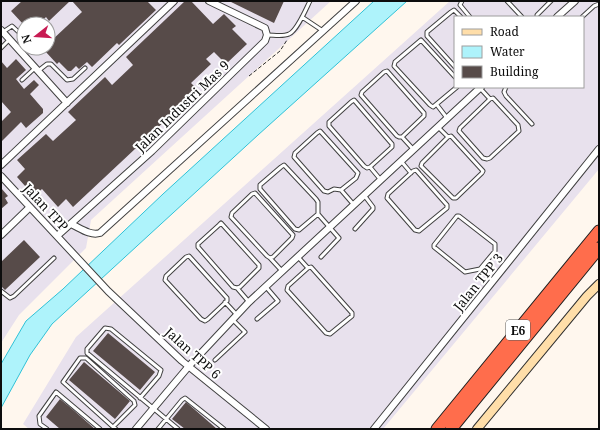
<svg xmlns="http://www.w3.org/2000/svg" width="600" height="430" font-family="'Noto Serif',serif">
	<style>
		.industrial { fill: #e8e1ed; fill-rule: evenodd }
		.water { fill: #aef3fb; stroke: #30c2d7 }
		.building { fill: #574b49 }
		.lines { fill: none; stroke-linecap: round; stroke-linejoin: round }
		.lane-casing { stroke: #404040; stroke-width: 5 }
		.street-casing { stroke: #404040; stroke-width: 8 }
		.secondary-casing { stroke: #2f2f2f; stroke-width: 10 }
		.highway-casing { stroke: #1e1e1e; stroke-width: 13 }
		.path { stroke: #2f2f2f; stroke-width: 1; stroke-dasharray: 4 2; stroke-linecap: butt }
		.lane { stroke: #fff; stroke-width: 3 }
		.street { stroke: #fff; stroke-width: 6 }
		.secondary { stroke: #ffdea9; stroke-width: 8 }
		.highway { stroke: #ff6d4c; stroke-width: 11 }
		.labels { text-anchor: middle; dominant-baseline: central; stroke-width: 4; stroke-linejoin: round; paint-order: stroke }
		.shield { fill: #fff; stroke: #565656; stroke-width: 1 }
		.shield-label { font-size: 12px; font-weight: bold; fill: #0d0d0d }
		.street-label { font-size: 13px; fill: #0d0d0d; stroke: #fff }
	</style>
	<rect width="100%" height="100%" fill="#fff7ee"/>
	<path class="industrial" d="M1,1H331L91,220L86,248L19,315L1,343ZM24,24H48V48H24Z
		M450,1H599V169L383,429H29L23,424L76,337ZM455,17H583V87H455Z"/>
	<path class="water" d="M374,1H407L258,135L52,324L30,355L1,408V364L26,321L63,289L163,194Z"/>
	<path class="building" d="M22,1H70L49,21L46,17L39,24H23L11,11Z
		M72,1H147L156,10L119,45L117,43L92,67L87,62L79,69L76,66L71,71H68L59,62L57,64L45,51L54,43L51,41L82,12Z
		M185,1H191L213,24L224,14L236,26L232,29L247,44L226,64L214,52L206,59L211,64L191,83L198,90L73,207L66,199L58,207L42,189L34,196L17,177L25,169L17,160L46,134L53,141L76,120L68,112L105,77L112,85L133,65L126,57Z
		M229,1H284L274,23Z
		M16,59L26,70L16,79L24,89L34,80L39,85L30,94L43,109V113L26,128L21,122L1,142V122L11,112L1,101V61L7,68Z
		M1,188L8,196L5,198L8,203L1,209Z
		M24,240L40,257L5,290L1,286V262Z
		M108,333L155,372L140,390L93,351Z
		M84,362L130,401L115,419L69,380Z
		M60,399L71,408L95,429H60L46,417Z
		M186,402L217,429H185L172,419Z"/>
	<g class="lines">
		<defs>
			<path id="lane" d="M462,1L460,5L470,17
				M507,1L522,17
				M302,17L323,31
				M537,17V15L551,1
				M582,17L594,6L599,4
				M3,32L12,26L24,37
				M267,35C274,35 283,37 289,34C297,31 306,9 310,1
				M1,48L9,40
				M455,67L427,36V32L451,12L454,10L461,17
				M38,71L47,64H51L67,80L73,79L85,68
				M387,71L424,113V116L402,137H399L397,136L361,95L362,92L384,72Z
				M455,77L421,40L395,62L394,66L430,105L433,107L457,87
				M22,80L35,68
				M479,87L490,99
				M506,87L504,92L506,96L532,124
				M493,98L518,125L519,131L490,158L487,159L483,158L459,131L460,128L490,99Z
				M354,100L392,144V147L370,167L367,168L364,166L329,126V122L351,102Z
				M437,105L447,118
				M438,127L448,137
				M320,131L358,173L356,178L341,190L334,189L328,192L324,191L294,157L295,153L317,133Z
				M451,136L483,171L482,173L456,198H453L421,166L422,163L448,137Z
				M402,137L413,149
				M401,161L411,173
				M284,165L316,199L318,202V214L299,230L295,229L260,189V185L281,167Z
				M370,167L380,179
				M416,170L447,205V208L419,231L415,230L387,198L388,194L413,171Z
				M341,190L354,205
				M255,193L293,235L292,238L273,257L270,258L267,256L231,217L232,213L252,194Z
				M318,214L339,238L321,257
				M457,216H459L495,244V251L480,269L465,272L434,247V245Z
				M221,223L259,265V268L240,287L237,288L233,287L198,247V244L219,225Z
				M355,229L373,209V207L364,195
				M189,256L227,298V301L208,319L205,321L201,319L165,280L166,276L186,257Z
				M298,257L308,268
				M270,258L282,271
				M311,267L352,313V316L330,334L326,333L287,290L288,286L308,268Z
				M480,269L493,281
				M237,288L249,302
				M1,291L10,298L14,296L54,258
				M225,302L237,315
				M257,319L278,301L266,287
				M215,360L245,332L233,320
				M140,398L159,376L161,370L111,329L105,328L87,349V353L178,429
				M113,427L135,405L134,401L86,358H80L63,382L113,427L116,429
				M47,429L40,424L39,416L56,392L100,429
				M158,429L182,400L185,398L224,429"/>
			<path id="street" d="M557,17L575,1
				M1,30L67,103
				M1,165L174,1
				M1,176L108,291L182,361L266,429
				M71,224C80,228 90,236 100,233L356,1
				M1,235L30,207
				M57,236L152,151L265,41L267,35L265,28L209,1
				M136,429L189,366L249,302L481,87
				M374,429L599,149"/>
			<path id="secondary" d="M477,429L587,296L599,284"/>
			<path id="highway" d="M437,429L599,231
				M451,429L599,248"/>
		</defs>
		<use href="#lane" class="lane-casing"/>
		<use href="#street" class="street-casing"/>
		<use href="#secondary" class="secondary-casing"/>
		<use href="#highway" class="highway-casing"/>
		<path class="path" d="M249,76L280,51L287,40"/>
		<use href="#lane" class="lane"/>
		<use href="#street" class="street"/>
		<use href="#secondary" class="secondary"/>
		<use href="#highway" class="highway"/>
	</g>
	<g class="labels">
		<rect class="shield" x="506" y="320" width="24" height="20" rx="3"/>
		<g class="shield-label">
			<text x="518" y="330">E6</text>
		</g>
		<g class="street-label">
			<text transform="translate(182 106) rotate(-44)">Jalan Industri Mas 9</text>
			<text transform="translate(46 207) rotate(47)">Jalan TPP</text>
			<text transform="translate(478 282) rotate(-51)">Jalan TPP 3</text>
			<text transform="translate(193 353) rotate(42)">Jalan TPP 6</text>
		</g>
	</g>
	<rect width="600" height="430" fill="none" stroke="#0d0d0d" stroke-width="4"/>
	<rect x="454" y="16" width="130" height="72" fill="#ffffff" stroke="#9e9e9e"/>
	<rect x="462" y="29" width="20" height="6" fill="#ffdea9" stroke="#9e9e9e"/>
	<text x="490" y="36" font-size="12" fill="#0d0d0d">Road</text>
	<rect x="462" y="46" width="20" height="12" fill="#aef3fb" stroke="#9e9e9e"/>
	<text x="490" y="56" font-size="12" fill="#0d0d0d">Water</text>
	<rect x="462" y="66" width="20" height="12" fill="#574b49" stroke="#9e9e9e"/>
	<text x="490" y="76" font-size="12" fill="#0d0d0d">Building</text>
	<g transform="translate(36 36) rotate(253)"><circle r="19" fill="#ffffff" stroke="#9e9e9e"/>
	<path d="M0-3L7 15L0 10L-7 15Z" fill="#c81b53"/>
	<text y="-6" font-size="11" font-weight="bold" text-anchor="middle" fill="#0d0d0d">N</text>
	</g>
</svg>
